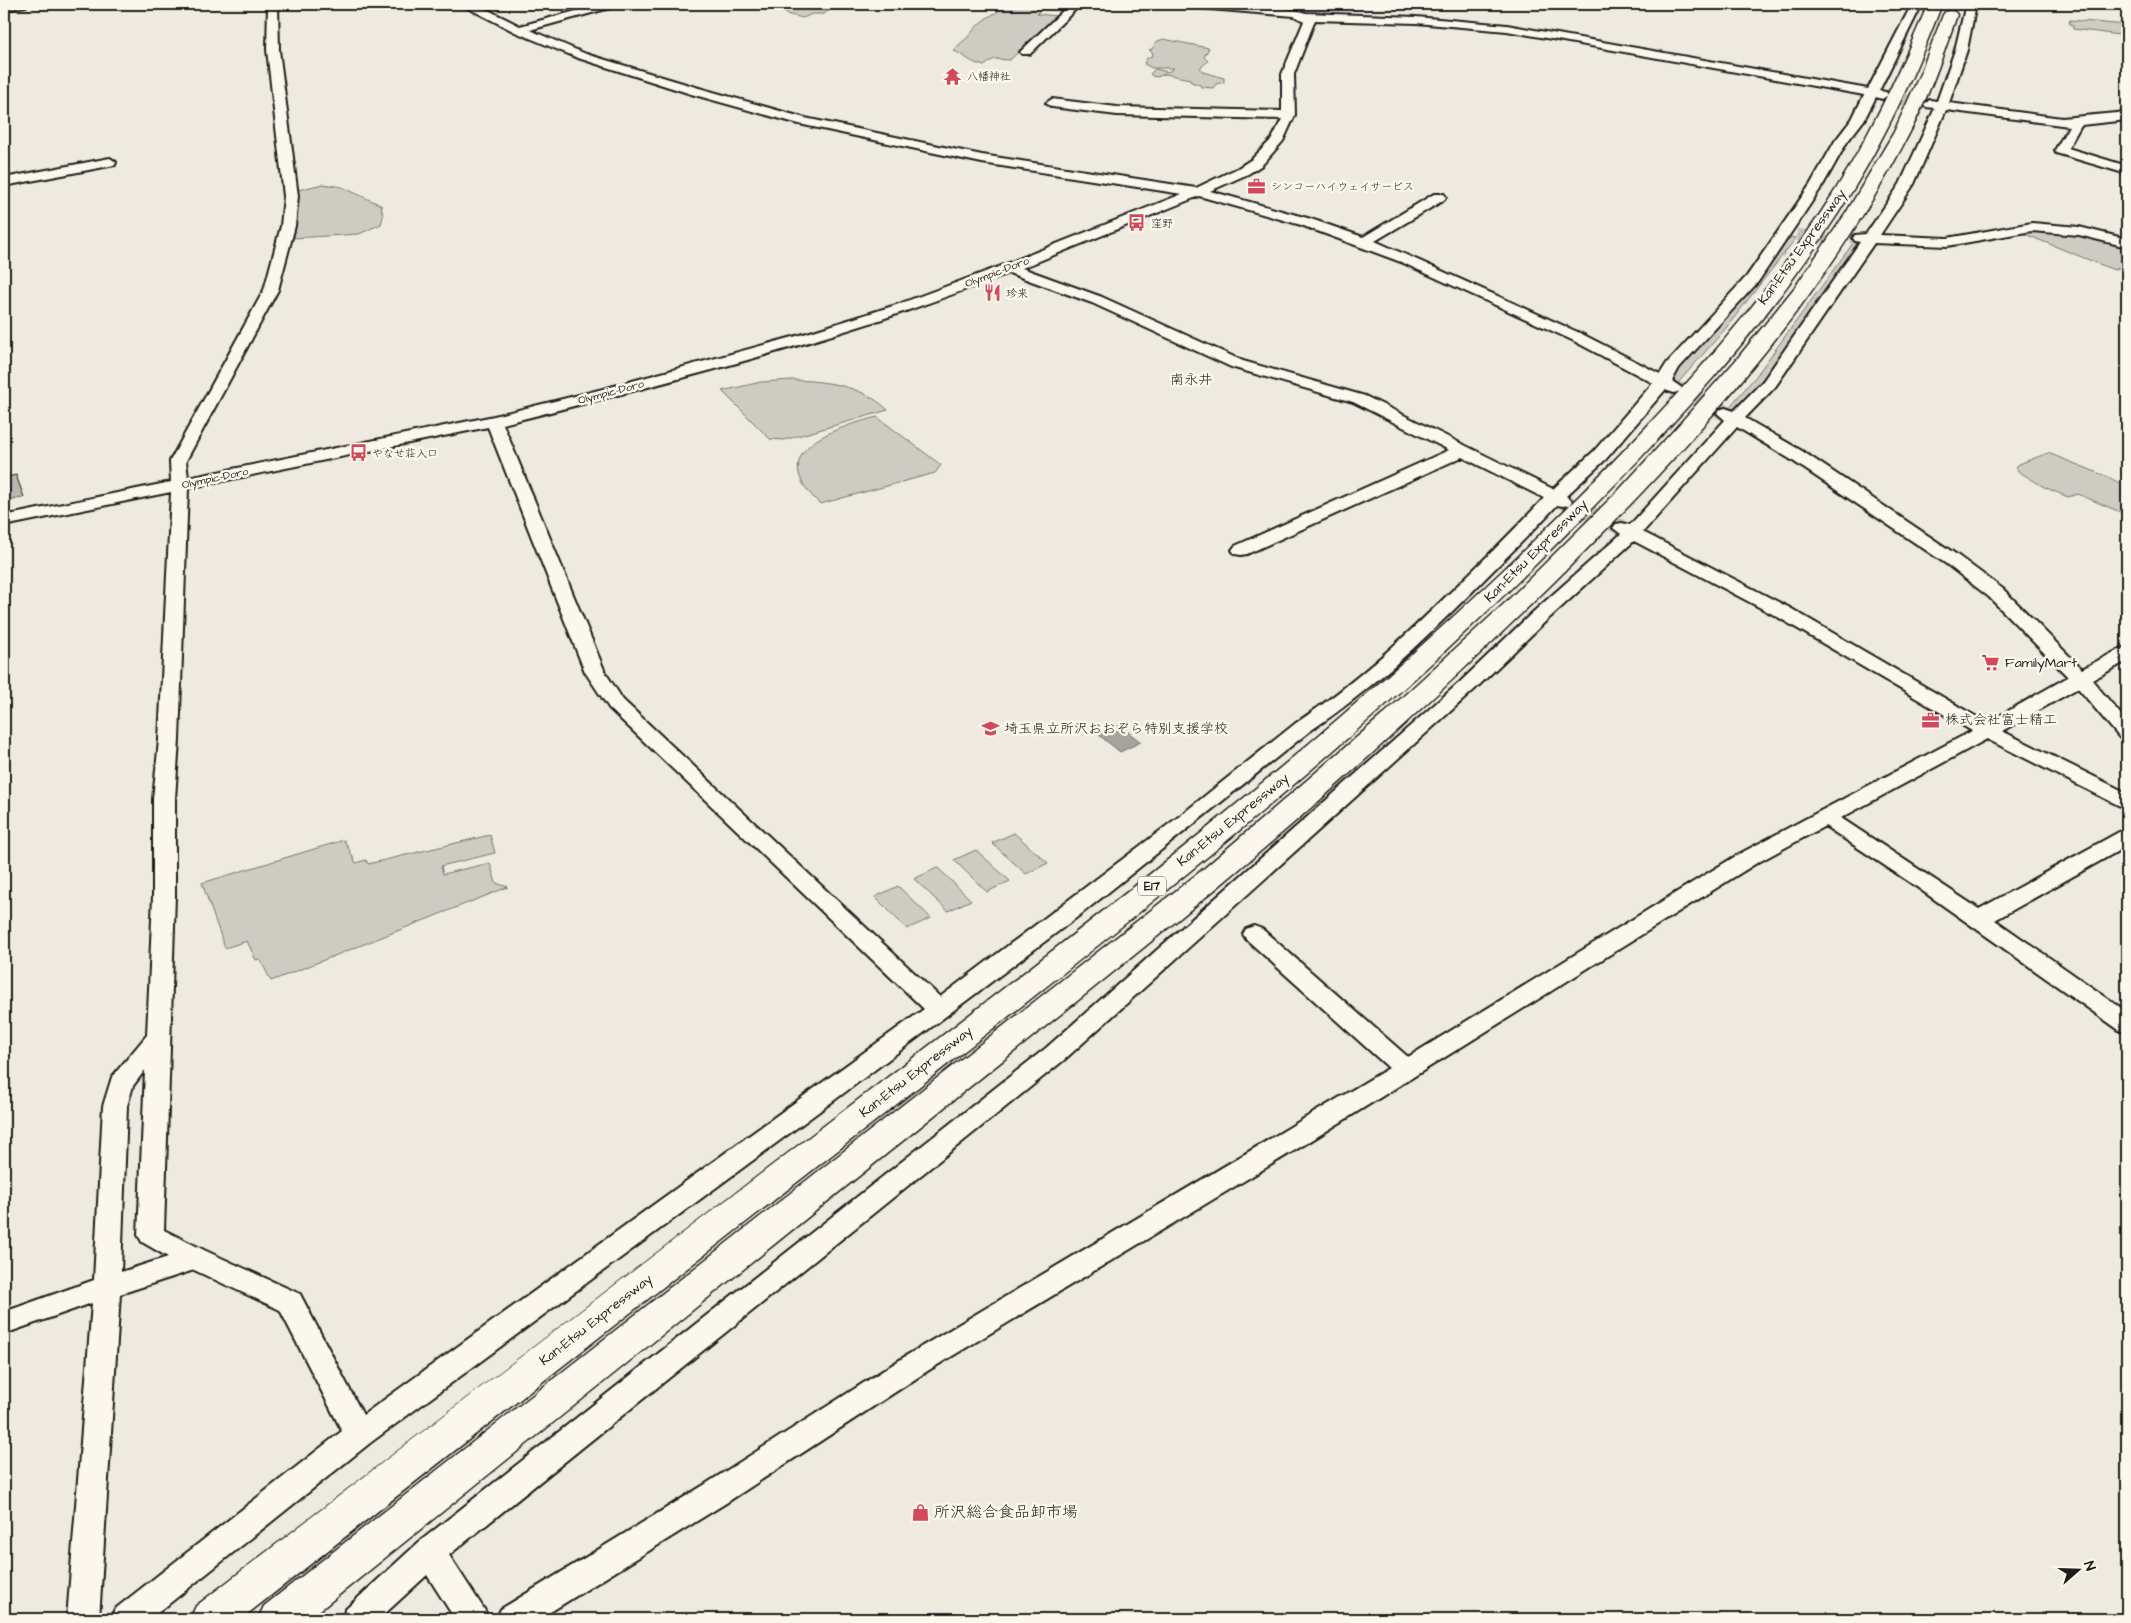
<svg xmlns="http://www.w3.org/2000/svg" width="2131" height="1623" font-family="'Architects Daughter','Klee One',sans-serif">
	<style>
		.green { fill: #ceccc2; stroke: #75746f }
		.water { fill: #a6a39d; stroke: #6f6d69 }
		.building { fill: #b9b6af; stroke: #1c1c1c }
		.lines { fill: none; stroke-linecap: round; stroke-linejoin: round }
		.minor-tunnel-far1 { stroke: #c4c1b8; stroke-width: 12; stroke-dasharray: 12 6; stroke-linecap: butt }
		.minor-tunnel { stroke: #c4c1b8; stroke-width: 16; stroke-dasharray: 16 8; stroke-linecap: butt }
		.minor-casing { stroke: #1c1c1c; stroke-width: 4 }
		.highway-casing { stroke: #1c1c1c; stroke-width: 3 }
		.minor { fill: #fbf7ec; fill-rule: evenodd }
		.highway { fill: #fbf7ec; fill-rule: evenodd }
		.labels { text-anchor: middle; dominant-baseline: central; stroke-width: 5; stroke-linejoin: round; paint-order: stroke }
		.far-poi-label { font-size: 11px; fill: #1c1c1c; stroke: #fbf7ec; text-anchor: start }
		.far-street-label { font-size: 11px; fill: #1c1c1c; stroke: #fbf7ec }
		.shield { fill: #fbf7ec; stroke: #5f5e5a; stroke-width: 1 }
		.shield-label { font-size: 12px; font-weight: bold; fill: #1c1c1c }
		.street-label { font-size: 14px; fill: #1c1c1c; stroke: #fbf7ec }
		.far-quarter-label { font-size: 14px; fill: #1c1c1c; stroke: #fbf7ec }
		.poi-label { font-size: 14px; fill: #1c1c1c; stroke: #fbf7ec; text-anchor: start }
		.near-poi-label { font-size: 16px; fill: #1c1c1c; stroke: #fbf7ec; text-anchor: start }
	</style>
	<rect width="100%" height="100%" fill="#eeeadf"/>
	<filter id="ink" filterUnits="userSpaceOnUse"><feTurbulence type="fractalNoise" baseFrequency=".02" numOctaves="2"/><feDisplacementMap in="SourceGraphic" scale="10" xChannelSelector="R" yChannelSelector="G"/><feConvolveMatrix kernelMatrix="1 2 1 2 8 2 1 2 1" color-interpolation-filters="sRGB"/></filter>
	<g filter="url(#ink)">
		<path class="green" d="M797,4H822L823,7L831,9L824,14H812L803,18L786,14V12L797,7L795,6Z
			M1006,4H1046L1037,14L1056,16L1010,60L994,59L984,66C969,62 967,57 954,51C958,44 963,42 968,37C973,31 977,25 984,20C992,14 1000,12 1006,4Z
			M2070,20L2127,25V36L2073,29V26L2069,23Z
			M1163,39L1209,48L1204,57L1208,61L1200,68L1203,72L1224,78V82L1216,84L1213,88L1201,87L1200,85L1191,82L1190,79L1165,74L1157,77L1152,76L1150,74L1155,69L1168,72L1174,68H1152L1144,64L1147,58L1152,56L1153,53L1149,50L1152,49L1156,42Z
			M323,184L342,187L381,205L383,217L381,224L359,234L294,238L298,190Z
			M2036,229L2099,236L2127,244V264L2114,270L2017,231Z
			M1788,237L1796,238L1726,328L1677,384L1671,380L1672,375L1784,238Z
			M1854,242H1865L1797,337L1736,412L1727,410L1756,376Z
			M792,380C825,381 862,385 888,410L784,440L770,439L722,391L761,382Z
			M877,417L941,465L935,473L820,504C763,451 831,429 877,417Z
			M2048,453L2106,476L2127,487V515L2078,494L2068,497L2044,487L2018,471L2016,467L2019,464Z
			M1014,833L1048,863L1026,874L992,843Z
			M490,835L495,853L441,866L443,874L490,863L496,883L508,887L271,981L260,959L256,960L247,941L225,948L202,883L344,840L356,863L366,860L368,864Z
			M976,850L1010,881L987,892L954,860Z
			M937,868H938L971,900L948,911L914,879Z
			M898,886L931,918L907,929L875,897Z"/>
		<path class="water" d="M1120,725V726L1141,742L1120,752L1099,735Z"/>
		<path class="building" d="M16,475L24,497L4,502V478Z"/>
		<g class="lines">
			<path class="minor-tunnel-far1" d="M1882,95L1930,104
				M1797,235L1854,238"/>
			<path class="minor-tunnel" d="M1674,388L1725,413
				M1563,501L1621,527"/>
			<defs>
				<path id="minor" d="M4,4H27L26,6L4,10Z
					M268,4H278L279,50L298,196L295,226L278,290L186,461L188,478L494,416L603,389L804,334L896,305L1001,266L1182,194L982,163L799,124L691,94L578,58L515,32L464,6L463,4H476L520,26L602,4H618L617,6L530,30L586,54L699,88L805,118L982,155L1196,188L1238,168L1252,159L1272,139L1282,119L1117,115L1052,107L1046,103L1052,99L1117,107L1282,111V74L1304,21L1294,16L1186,7L1181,4H1223L1295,10L1306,13L1416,17L1507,25L1868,89L1912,4H1922L1879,91L1886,92L1888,95L1882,99L1876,97L1864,120L1847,142L1823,185L1758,282L1679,368L1672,381L1682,388L1680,391L1674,393L1665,390L1606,459L1566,496L1572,501L1569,505L1563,506L1557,505C1530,535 1500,563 1472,592C1421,642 1369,692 1310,731L1080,915L844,1093L370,1443L150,1619H110L115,1609L342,1431L280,1310L194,1270L120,1294L99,1619H67L92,1303L4,1334V1312L94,1280L103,1106L112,1077L147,1035L153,896V799L159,740L171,492L4,526V516L171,482L170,461L264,290L281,226L284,196L267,50ZM1315,20L1416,23L1507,31L1864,95L1852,119L1835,141L1810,185L1747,276L1667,363L1660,374L1582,334L1375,241L1444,200L1446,197L1444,194H1434L1363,237L1311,219L1210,191L1248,174L1262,165L1283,141L1295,115L1294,74ZM1199,196L1301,225L1401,262L1572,340L1653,383L1594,451L1553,489L1365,396L1243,361L1102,297L1022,268ZM1009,273L1092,303L1231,367L1353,402L1449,450L1235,546L1232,550L1235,554L1241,555L1247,554L1462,457L1544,498C1517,527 1489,555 1461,582C1409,633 1356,683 1296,723L1181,815L940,997L623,700L605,672L503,424C638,390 774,356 906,311C941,299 975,286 1009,273ZM488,427L585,672L609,708L924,1009L363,1415L300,1294L206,1251L164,1230L175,896V799L179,740L188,488ZM145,1070L138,1235L142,1242L168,1257L121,1272L127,1106L133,1086Z
					M1070,4H1081L1030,54H1022L1020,52L1022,50Z
					M1966,4H1976L1967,50L1949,103L2062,118L2127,112V120L2081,125L2068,148L2127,166V174L2056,153L2055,150L2069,126L1946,110L1914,184L1880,235L1947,238L2032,223L2079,227L2127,239V247L2079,235L2032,231L1947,246L1874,243L1775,387L1745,418L1802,451L1957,555L2003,589L2082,669L2120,649L2127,647V661L2092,680L2127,722V740L2120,738L2078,688L2002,731L2127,793V808L2120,806L1987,739L1841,818L1979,909L2119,832L2127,830V846L1995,920L2127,1012V1032L2119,1030L1914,885L1825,826L1755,864L1312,1140L929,1370L726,1503L539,1619H496L501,1609L704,1485L909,1354L1389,1068L1246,939L1243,934L1246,929L1254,926L1262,929L1408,1057L1739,854L1972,731L1776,616L1634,541L1546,621L1474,690L1064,1060L449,1555L484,1609L489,1619H455L427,1575L379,1619H341L346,1609L419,1542L1046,1048L1460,682L1532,613L1621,534L1613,528L1616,524L1622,523L1630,525L1725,420L1717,413L1719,410L1725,408L1734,411L1763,381L1860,242L1855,241L1853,238L1855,235L1866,234L1900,184L1935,108L1926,107L1924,104L1930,100L1937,101L1955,50ZM1737,427L1790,459L1945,563L1989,597L2068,677L1987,723L1790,608L1643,532Z
					M110,158L116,162L115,165L4,186V178Z"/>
				<path id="highway" d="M1928,4H1942C1921,59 1896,114 1867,166C1782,314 1654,448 1533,567C1346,751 1140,913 934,1075C703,1256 471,1437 241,1619H190L196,1606C433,1423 671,1242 909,1061C1119,901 1327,739 1517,557C1636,442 1766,309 1850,166C1880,114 1905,59 1928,4Z
					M1950,11L1955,12L1957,15C1943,55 1929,96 1909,134C1822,303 1689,448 1555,581C1447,687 1335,790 1218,887C1140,951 1061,1014 982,1077C757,1258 533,1439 309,1619H258L264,1606L1201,871L1385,713L1504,604L1619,490L1674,430L1736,360L1795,287L1846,213L1894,132L1920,74L1943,15L1945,12Z"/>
			</defs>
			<use href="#minor" class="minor-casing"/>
			<use href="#highway" class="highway-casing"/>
			<use href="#minor" class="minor"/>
			<use href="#highway" class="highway"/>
		</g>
	</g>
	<defs>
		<symbol id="temple-bare" viewBox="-9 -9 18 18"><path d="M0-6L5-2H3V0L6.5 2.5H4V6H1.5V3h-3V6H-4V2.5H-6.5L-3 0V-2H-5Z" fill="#d1495b" stroke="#fbf7ec" stroke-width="2.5" paint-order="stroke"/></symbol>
		<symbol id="office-bare" viewBox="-9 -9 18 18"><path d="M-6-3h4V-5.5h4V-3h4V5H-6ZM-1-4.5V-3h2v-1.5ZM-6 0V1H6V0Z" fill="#d1495b" stroke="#fbf7ec" stroke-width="2.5" paint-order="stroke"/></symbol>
		<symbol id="bus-bare" viewBox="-9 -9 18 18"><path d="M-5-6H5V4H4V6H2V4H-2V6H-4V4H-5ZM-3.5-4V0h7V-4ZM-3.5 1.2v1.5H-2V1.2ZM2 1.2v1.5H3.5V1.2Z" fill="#d1495b" stroke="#fbf7ec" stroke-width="2.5" paint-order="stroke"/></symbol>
		<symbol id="restaurant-bare" viewBox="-9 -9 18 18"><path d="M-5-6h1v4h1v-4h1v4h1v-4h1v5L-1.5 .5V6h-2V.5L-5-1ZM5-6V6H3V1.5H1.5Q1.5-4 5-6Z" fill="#d1495b" stroke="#fbf7ec" stroke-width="2.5" paint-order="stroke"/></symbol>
		<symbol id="supermarket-bare" viewBox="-9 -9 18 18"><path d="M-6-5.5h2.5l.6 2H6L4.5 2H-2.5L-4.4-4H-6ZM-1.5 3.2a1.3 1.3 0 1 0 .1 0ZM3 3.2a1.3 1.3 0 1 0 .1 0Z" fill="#d1495b" stroke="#fbf7ec" stroke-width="2.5" paint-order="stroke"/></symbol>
		<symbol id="school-bare" viewBox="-9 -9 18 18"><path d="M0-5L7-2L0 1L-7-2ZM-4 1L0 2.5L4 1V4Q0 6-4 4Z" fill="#d1495b" stroke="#fbf7ec" stroke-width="2.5" paint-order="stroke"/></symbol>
		<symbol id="shop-bare" viewBox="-9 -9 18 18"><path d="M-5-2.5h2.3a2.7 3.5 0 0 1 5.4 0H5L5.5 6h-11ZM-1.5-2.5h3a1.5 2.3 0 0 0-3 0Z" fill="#d1495b" stroke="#fbf7ec" stroke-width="2.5" paint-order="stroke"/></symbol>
	</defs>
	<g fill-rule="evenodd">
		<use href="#temple-bare" x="940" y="64" width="25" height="25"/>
		<use href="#office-bare" x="1244" y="174" width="25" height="25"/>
		<use href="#bus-bare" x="1124" y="210" width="25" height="25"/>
		<use href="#restaurant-bare" x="980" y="280" width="25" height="25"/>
		<use href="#bus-bare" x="346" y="440" width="25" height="25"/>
		<use href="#supermarket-bare" x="1978" y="650" width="25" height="25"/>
		<use href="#office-bare" x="1918" y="708" width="25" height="25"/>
		<use href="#school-bare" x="978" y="716" width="25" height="25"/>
		<use href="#shop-bare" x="908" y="1500" width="25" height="25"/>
	</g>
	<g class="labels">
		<g class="far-poi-label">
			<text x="967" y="76">八幡神社</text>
			<text x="1271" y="186">シンコーハイウェイサービス</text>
			<text x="1151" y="223">窪野</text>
			<text x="1006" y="293">珍来</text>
			<text x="372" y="453">やなせ荘入口</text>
		</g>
		<g class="far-street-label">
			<text transform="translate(997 272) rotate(-21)">Olympic-Doro</text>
			<text transform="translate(611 392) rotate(-15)">Olympic-Doro</text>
			<text transform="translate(215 478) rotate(-12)">Olympic-Doro</text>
		</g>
		<rect class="shield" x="1138" y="876.5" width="28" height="19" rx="4"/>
		<g class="shield-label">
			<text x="1152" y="886">E17</text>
		</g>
		<g class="street-label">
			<text transform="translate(1802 247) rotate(-54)">Kan-Etsu Expressway</text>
			<text transform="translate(1536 551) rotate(-45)">Kan-Etsu Expressway</text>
			<text transform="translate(1233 820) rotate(-39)">Kan-Etsu Expressway</text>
			<text transform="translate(916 1072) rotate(-38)">Kan-Etsu Expressway</text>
			<text transform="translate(596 1320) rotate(-38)">Kan-Etsu Expressway</text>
		</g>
		<g class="far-quarter-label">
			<text x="1191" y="380">南永井</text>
		</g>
		<g class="poi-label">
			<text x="2005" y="663">FamilyMart</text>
			<text x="1945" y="720">株式会社富士精工</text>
			<text x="1004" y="729">埼玉県立所沢おおぞら特別支援学校</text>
		</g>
		<g class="near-poi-label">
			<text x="934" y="1512">所沢総合食品卸市場</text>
		</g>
	</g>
	<rect width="2131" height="1623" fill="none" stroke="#fbf7ec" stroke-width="20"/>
	<rect x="10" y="10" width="2111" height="1603" fill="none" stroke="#1c1c1c" stroke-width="2" filter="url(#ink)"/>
	<g transform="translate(2078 1570) rotate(70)" stroke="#fbf7ec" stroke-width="4" paint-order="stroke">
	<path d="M0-4L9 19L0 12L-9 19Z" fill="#1c1c1c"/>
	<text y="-8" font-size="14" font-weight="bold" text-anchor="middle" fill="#1c1c1c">N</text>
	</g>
</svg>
